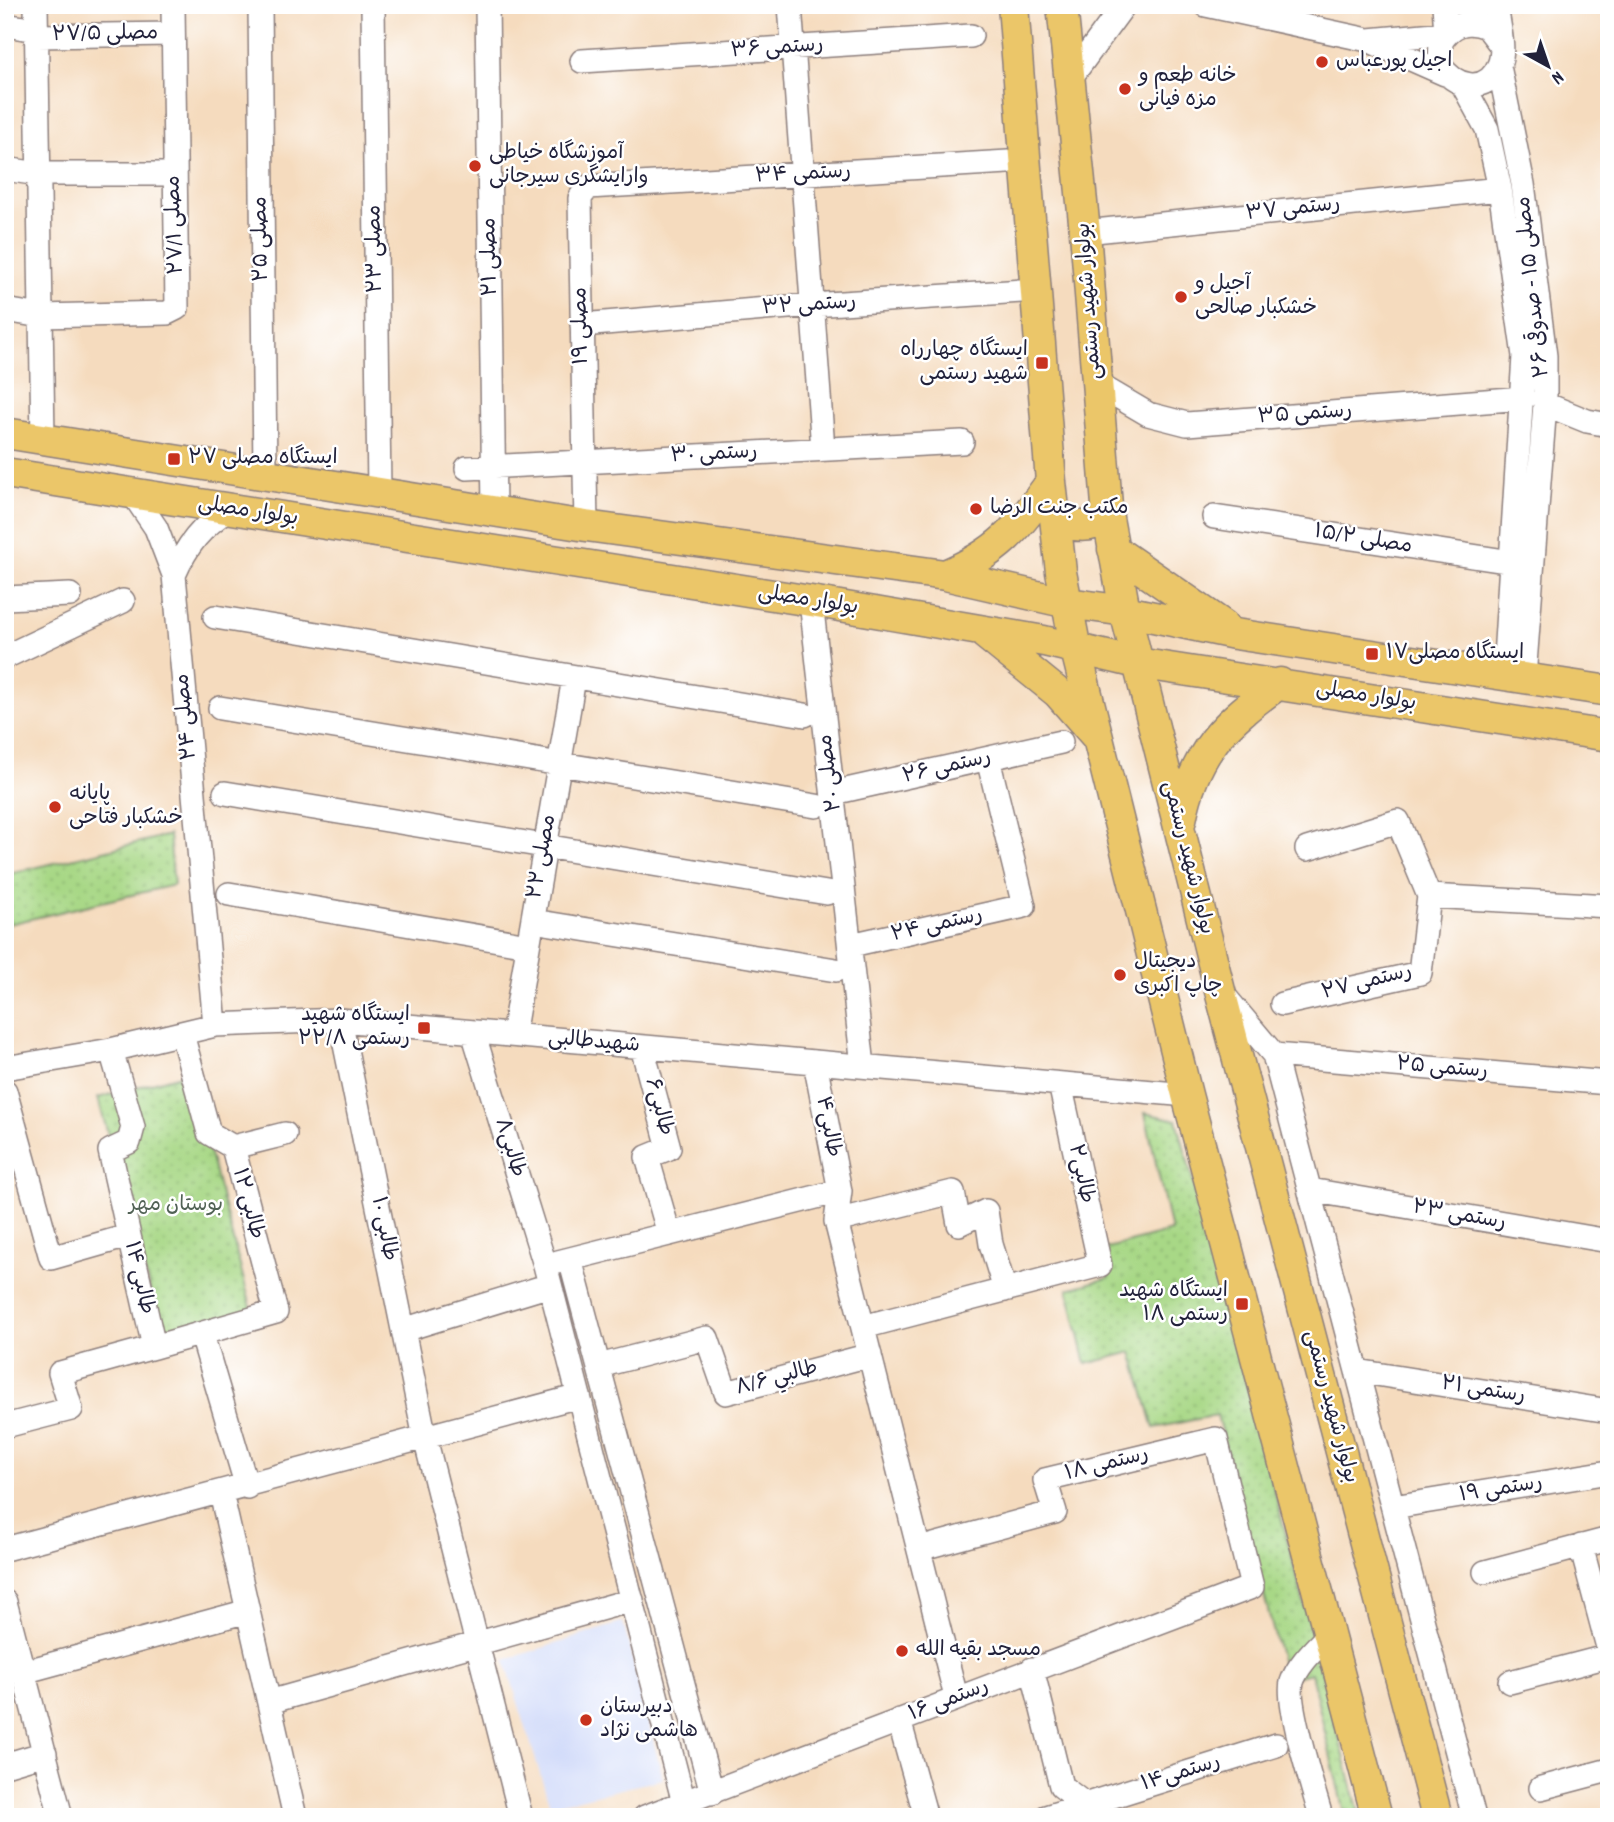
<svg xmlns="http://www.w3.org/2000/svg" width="1614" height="1822" font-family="Dekko,'Playpen Sans Arabic',sans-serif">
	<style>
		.built { fill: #d0daf9 }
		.grass { fill: url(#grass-dots); stroke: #657d60; stroke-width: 2 }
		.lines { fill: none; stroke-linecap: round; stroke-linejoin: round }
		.minor-casing { stroke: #8c7e7c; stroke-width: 26 }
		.major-casing { stroke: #8c7e7c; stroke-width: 33 }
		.minor { stroke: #fff; stroke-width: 23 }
		.major { stroke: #ebc669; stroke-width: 30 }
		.poi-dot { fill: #c8321e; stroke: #fff; stroke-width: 2.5 }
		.labels { text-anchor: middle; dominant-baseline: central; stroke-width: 5; stroke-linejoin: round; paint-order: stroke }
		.street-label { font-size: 21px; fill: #22223b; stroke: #fff }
		.poi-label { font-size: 21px; fill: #22223b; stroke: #fff; text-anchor: start }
		.park-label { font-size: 21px; fill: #516255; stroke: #fff }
	</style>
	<defs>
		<pattern id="grass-dots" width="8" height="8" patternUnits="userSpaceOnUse" patternTransform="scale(1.75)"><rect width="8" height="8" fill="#a8d886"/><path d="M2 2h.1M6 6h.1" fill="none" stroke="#90b975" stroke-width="1.8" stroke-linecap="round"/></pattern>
	</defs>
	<rect width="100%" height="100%" fill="#fff"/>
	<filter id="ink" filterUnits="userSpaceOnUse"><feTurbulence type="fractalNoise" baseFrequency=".0143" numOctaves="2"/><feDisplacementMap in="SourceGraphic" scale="14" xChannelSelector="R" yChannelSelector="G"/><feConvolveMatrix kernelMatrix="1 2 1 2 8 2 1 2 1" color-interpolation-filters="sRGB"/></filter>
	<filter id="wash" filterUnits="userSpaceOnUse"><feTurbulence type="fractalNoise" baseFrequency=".00686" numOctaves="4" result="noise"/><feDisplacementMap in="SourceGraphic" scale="28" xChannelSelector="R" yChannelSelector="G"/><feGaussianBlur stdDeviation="1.57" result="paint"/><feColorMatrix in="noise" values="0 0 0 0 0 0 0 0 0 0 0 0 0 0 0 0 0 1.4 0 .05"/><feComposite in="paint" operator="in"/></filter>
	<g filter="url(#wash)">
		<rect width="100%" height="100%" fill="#f5dbbe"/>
		<path class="built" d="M623,1622L663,1779L550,1806L505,1660Z"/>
		<path class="grass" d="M169,835L174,885L5,925V875Z
			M188,1073L253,1314L163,1338L98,1098Z
			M1145,1113L1177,1120L1360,1817H1345L1311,1673L1286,1679L1217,1415L1154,1428L1132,1352L1086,1364L1068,1289L1108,1278L1104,1249L1171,1231Z"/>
	</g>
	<g filter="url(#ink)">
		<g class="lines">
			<defs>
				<path id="minor" d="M36,5L43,439
					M260,5L265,473
					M373,5L379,492
					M487,5L494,510
					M790,5L823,449
					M1206,5L1368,40L1445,74
					M1444,5L1446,33
					M1496,5C1498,23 1506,49 1499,65C1487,96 1452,87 1440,64L1441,42C1452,24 1467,19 1487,27L1500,44
					M5,25L37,30
					M37,36L173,34
					M1369,40L1446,33
					M582,61L971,36
					M1499,66L1523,184L1545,356V404L1524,677
					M1069,80L1124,5
					M1463,85L1487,129L1500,189L1524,356L1504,674
					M5,169L39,174H174
					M1085,232L1500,189
					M5,310L41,316L167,313L177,308L173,5
					M582,325L812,305L1036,290
					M1097,384L1148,414L1187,424L1524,398
					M1545,404L1587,421L1609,425
					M467,468L962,442
					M133,494L156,528L174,575L215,1025
					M1214,517L1512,562
					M586,526L580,198L588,187L1025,161
					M174,575C187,545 201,527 229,509
					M5,598L70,595
					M811,601L863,1066
					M215,617L805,715
					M5,657L123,601
					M220,708L816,806
					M225,793L827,893
					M833,793L1061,742
					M229,894L528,945
					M1429,896L1609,906
					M533,921L836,970
					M851,945L1024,906L988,759
					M1222,993L1274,1055L1474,1817
					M1282,1004L1420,973L1429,896L1398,821L1307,849
					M340,1020L425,1438L521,1817
					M473,1032L545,1265L684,1803
					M513,1035L574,678
					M642,1047L669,1148L647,1157L669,1234
					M111,1050L133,1127L129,1142L110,1151L154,1347L276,1312L233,1147L209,1133L182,1034
					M1274,1055L1609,1083
					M815,1062L840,1191L836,1221L956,1697
					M5,1068L111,1050L215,1025L340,1020L1187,1095
					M5,1091L51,1258L128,1236
					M233,1147L285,1134
					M1310,1190L1609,1241
					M836,1221L953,1192L959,1224L986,1211L991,1244L1005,1290
					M570,1259L712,1793
					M558,1262L840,1191
					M863,1327L1100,1265L1060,1084
					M403,1330L550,1285
					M202,1335L247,1487
					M599,1366L707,1338L726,1393L870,1355
					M1357,1371L1609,1411
					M5,1426L71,1409L60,1373L154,1347
					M221,1493L295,1817
					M1393,1507L1609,1472
					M1581,1546L1609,1651
					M5,1549L579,1396
					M1485,1572L1609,1539
					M5,1602L61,1817
					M1032,1669L1061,1786L1102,1817
					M23,1672L248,1611
					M1510,1682L1609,1656
					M269,1702L632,1600
					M899,1720L926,1817
					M5,1765L45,1753
					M1541,1788L1609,1770
					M645,1817L1252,1587L1216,1439L1045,1480L1055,1512L919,1549
					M1046,1817L1276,1745
					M1321,1817C1314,1791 1286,1704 1292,1682C1298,1664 1316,1648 1329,1634"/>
				<path id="major" d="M1013,5L1051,482L1061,572L1076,650L1187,1095L1377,1817
					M1062,5L1085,232L1108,518L1125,611L1220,991L1437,1817
					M5,433L586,526L945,575L1068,603L1125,611L1235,634L1609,691
					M5,473L811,601L1044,641L1137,663L1609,736
					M1055,516C1073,529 1089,529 1108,518
					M1113,549L1223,625
					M945,575C1001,551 1016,530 1051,482
					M985,634L1058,693L1095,735
					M1181,820C1194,751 1225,722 1280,683"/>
			</defs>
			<use href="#minor" class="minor-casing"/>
			<use href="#major" class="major-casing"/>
			<use href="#minor" class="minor"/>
			<use href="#major" class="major"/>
		</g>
	</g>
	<g class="poi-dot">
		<circle cx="1322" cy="62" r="7"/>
		<circle cx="1125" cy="89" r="7"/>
		<circle cx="475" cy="166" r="7"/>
		<circle cx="1181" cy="297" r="7"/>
		<rect x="1035" y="356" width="14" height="14" rx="3.5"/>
		<rect x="167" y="452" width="14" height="14" rx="3.5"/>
		<circle cx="976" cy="509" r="7"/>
		<rect x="1365" y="647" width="14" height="14" rx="3.5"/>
		<circle cx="55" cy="807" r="7"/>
		<circle cx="1120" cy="975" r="7"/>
		<rect x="417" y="1021" width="14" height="14" rx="3.5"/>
		<rect x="1235" y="1297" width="14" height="14" rx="3.5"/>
		<circle cx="902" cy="1651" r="7"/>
		<circle cx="586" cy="1720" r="7"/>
	</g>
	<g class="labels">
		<g class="street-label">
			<text transform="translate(105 35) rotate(-1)">مصلی ۲۷/۵</text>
			<text transform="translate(777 49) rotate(-4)">رستمی ۳۶</text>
			<text transform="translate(803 175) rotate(-3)">رستمی ۳۴</text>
			<text transform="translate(1293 210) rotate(-6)">رستمی ۳۷</text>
			<text transform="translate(176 225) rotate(-92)">مصلی ۲۷/۱</text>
			<text transform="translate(262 239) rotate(-91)">مصلی ۲۵</text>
			<text transform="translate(376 249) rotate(-91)">مصلی ۲۳</text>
			<text transform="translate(491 257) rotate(-91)">مصلی ۲۱</text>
			<text transform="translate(1534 287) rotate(-96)">مصلی ۱۵ - صدوقی ۲۶</text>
			<text transform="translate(1090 301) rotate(-94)">بولوار شهید رستمی</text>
			<text transform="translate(809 306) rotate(-4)">رستمی ۳۲</text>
			<text transform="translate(582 326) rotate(-91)">مصلی ۱۹</text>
			<text transform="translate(1305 415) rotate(-4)">رستمی ۳۵</text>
			<text transform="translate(714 455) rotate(-3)">رستمی ۳۰</text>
			<text transform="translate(248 512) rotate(9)">بولوار مصلی</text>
			<text transform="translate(1363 540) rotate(9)">مصلی ۱۵/۲</text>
			<text transform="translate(808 601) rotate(9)">بولوار مصلی</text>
			<text transform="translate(1366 697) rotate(9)">بولوار مصلی</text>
			<text transform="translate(187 717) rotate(-95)">مصلی ۲۴</text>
			<text transform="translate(947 768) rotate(-13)">رستمی ۲۶</text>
			<text transform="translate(831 773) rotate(-97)">مصلی ۲۰</text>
			<text transform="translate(543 857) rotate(-80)">مصلی ۲۲</text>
			<text transform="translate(1187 858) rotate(76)">بولوار شهید رستمی</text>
			<text transform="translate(937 926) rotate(-13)">رستمی ۲۴</text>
			<text transform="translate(1367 983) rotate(-14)">رستمی ۲۷</text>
			<text transform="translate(594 1043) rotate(5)">شهیدطالبی</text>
			<text transform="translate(1442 1069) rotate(5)">رستمی ۲۵</text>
			<text transform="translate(658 1107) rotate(75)">طالبی۶</text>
			<text transform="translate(827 1127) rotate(79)">طالبی۴</text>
			<text transform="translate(509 1148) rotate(73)">طالبی۸</text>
			<text transform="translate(1080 1174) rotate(78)">طالبی۲</text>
			<text transform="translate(247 1204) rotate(75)">طالبی ۱۲</text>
			<text transform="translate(1459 1216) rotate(10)">رستمی ۲۳</text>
			<text transform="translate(383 1229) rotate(79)">طالبی ۱۰</text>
			<text transform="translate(138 1278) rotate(77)">طالبی ۱۴</text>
			<text transform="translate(777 1379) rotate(-15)">طالبي ۸/۶</text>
			<text transform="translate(1483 1391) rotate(9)">رستمی ۲۱</text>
			<text transform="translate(1330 1407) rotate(75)">بولوار شهید رستمی</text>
			<text transform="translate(1107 1465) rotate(-14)">رستمی ۱۸</text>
			<text transform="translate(1501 1490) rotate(-9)">رستمی ۱۹</text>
			<text transform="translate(949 1701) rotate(-21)">رستمی ۱۶</text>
			<text transform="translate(1181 1774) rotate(-17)">رستمی۱۴</text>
		</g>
		<g class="poi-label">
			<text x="1336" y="62">اجیل پورعباس</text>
			<text x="1139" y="77">خانه طعم و<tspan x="1139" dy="24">مزه فیانی</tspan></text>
			<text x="489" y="154">آموزشگاه خیاطی<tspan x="489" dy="24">وارایشگری سیرجانی</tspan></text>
			<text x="1195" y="285">آجیل و<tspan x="1195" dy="24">خشکبار صالحی</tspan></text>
			<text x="1028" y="351" text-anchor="end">ایستگاه چهارراه<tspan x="1028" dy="24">شهید رستمی</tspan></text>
			<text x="188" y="459">ایستگاه مصلی ۲۷</text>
			<text x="990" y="509">مكتب جنت الرضا</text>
			<text x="1386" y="654">ایستگاه مصلی۱۷</text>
			<text x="69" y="795">پایانه<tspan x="69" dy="24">خشکبار فتاحی</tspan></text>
			<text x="1134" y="963">دیجیتال<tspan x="1134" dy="24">چاپ اکبری</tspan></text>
			<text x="410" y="1016" text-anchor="end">ایستگاه شهید<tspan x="410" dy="24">رستمی ۲۲/۸</tspan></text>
			<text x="1228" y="1292" text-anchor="end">ایستگاه شهید<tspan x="1228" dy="24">رستمی ۱۸</tspan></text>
			<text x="916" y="1651">مسجد بقیه الله</text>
			<text x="600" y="1708">دبیرستان<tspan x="600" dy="24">هاشمی نژاد</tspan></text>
		</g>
		<g class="park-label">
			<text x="176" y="1206">بوستان مهر</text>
		</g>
	</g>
	<rect width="1614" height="1822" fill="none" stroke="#fff" stroke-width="28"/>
	<g transform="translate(1548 66) rotate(140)" stroke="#ffffff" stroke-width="5" paint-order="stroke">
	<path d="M0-5L12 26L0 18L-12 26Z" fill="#22223b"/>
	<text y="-10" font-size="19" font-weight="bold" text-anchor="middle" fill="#22223b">N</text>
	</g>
</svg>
